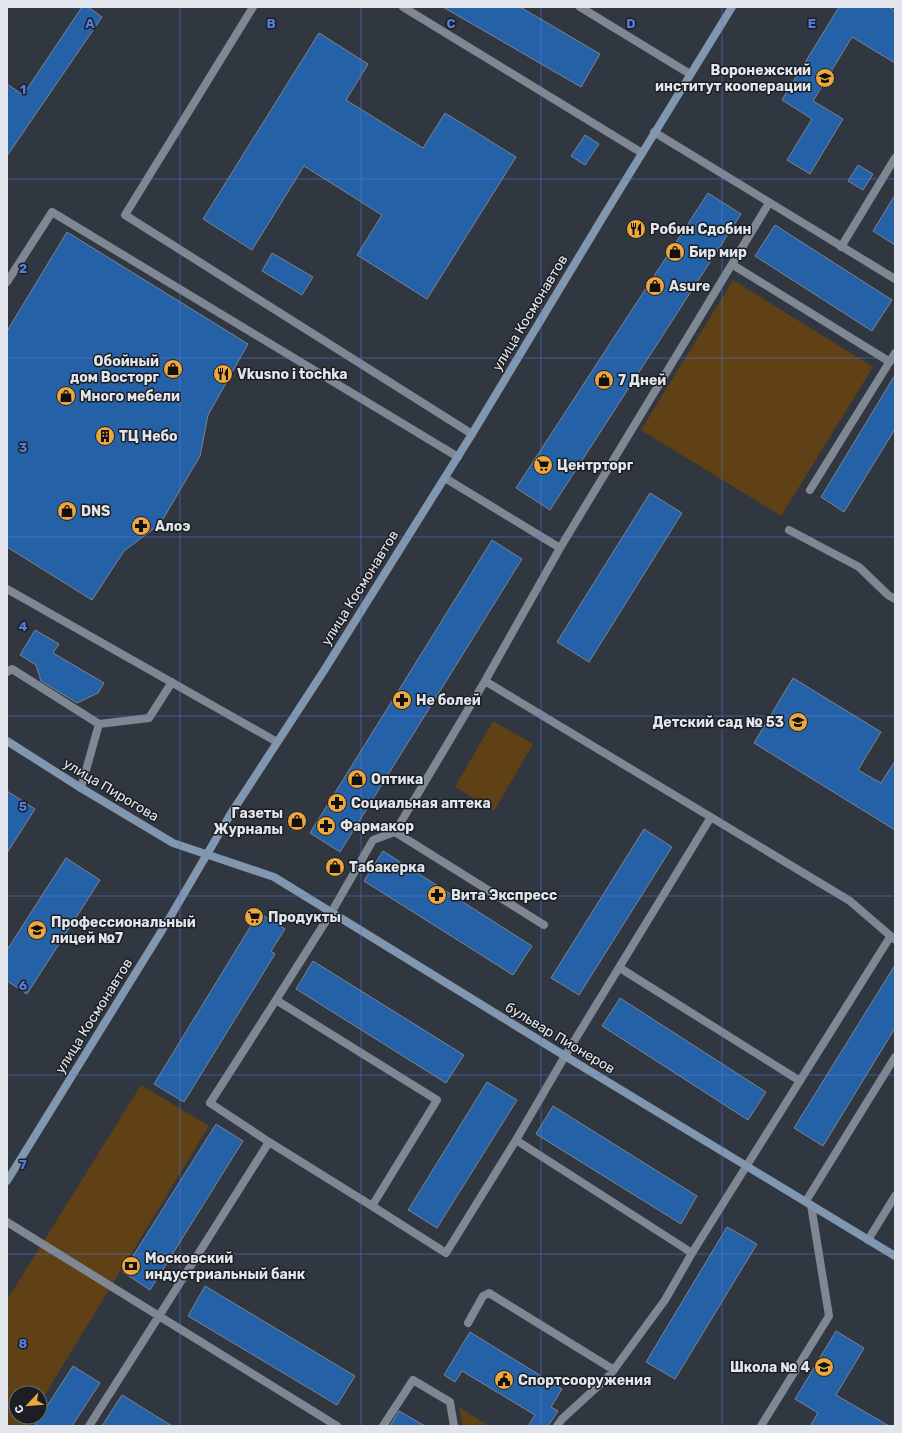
<svg xmlns="http://www.w3.org/2000/svg" width="902" height="1433" font-family="Rubik,sans-serif">
	<style>
		.green { fill: #5f4115 }
		.building { fill: #2561a6; stroke: #7c848f }
		.lines { fill: none; stroke-linecap: round; stroke-linejoin: round }
		.lane { stroke: #7f8892; stroke-width: 8 }
		.secondary { stroke: #8196af; stroke-width: 8 }
		.grid { fill: none; stroke: #587cde; stroke-width: 1; stroke-opacity: 0.55 }
		.labels { text-anchor: middle; dominant-baseline: central; stroke-width: 3; stroke-linejoin: round; paint-order: stroke }
		.poi-label { font-size: 14px; font-weight: bold; fill: #e2e6ec; stroke: #1b1f23; text-anchor: start }
		.street-label { font-size: 14px; fill: #e2e6ec; stroke: #1b1f23 }
		.grid-label { font-size: 13px; text-anchor: middle; font-weight: bold; fill: #587cde; stroke: #1b1f23; stroke-width: 3; stroke-linejoin: round; paint-order: stroke }
	</style>
	<rect width="100%" height="100%" fill="#303740"/>
	<path class="green" d="M733,280L873,367L781,516L641,430Z
		M493,721L533,744L494,811L455,787Z
		M141,1085L209,1126L40,1403V1393H16V1417H32L26,1426H7V1300Z
		M459,1407L489,1426H463Z"/>
	<path class="building" d="M82,7H88L102,17L7,156V84L23,95Z
		M443,7H520L600,54L581,87Z
		M839,7H889L895,11V63L852,37L813,101L843,119L810,174L787,160L812,119L782,100Z
		M319,33L368,64L346,100L423,148L445,113L516,157L427,299L357,255L382,215L304,166L252,250L203,219Z
		M585,135L599,144L585,165L571,156Z
		M858,165L873,174L863,190L848,181Z
		M708,193L741,214L550,510L516,488Z
		M895,195V245L873,231Z
		M775,225L892,300L872,331L755,256Z
		M67,232L248,344L208,415L200,456L160,524L124,551L92,600L7,547V331Z
		M272,253L313,277L302,295L262,271Z
		M895,375V429L844,512L821,497Z
		M650,493L682,513L589,662L557,642Z
		M492,540L522,559L340,852L310,833Z
		M35,630L59,644L53,653L104,683L98,693L77,703L41,681L36,665L20,655Z
		M793,678L881,732L858,770L881,783L895,761V830L754,743Z
		M7,791L35,809L7,853Z
		M644,829L672,847L579,995L551,978Z
		M383,851L532,946L513,975L364,881Z
		M66,858L100,880L27,994L7,981V950Z
		M251,908L285,929L271,951L275,954L184,1102L154,1084L252,924L245,920Z
		M313,961L464,1055L446,1083L296,989Z
		M895,965V1028L823,1146L794,1128Z
		M620,998L766,1092L748,1120L602,1026Z
		M487,1082L517,1100L437,1228L408,1210Z
		M553,1106L697,1196L681,1224L536,1134Z
		M216,1124L243,1141L150,1290L123,1272Z
		M727,1227L757,1244L675,1379L646,1362Z
		M205,1286L355,1376L337,1405L188,1316Z
		M836,1331L864,1348L836,1395L889,1426H810L818,1413L795,1399Z
		M470,1332L562,1389L551,1407L558,1411L548,1426H528L535,1415L462,1371L455,1382L444,1375Z
		M73,1366L100,1383L72,1426H34Z
		M122,1395L135,1403L172,1426H102Z
		M399,1411L425,1426H390Z"/>
	<g class="lines">
		<path class="lane" d="M253,7L125,215L472,434
			M403,7L642,153
			M580,7L690,74
			M654,132L895,279
			M841,247L895,158
			M733,265L890,362
			M7,282L52,212L458,457
			M445,478L560,548
			M810,490L895,353
			M789,530L859,567L888,595L895,599
			M7,589L277,742
			M7,672L12,669L99,724L81,788
			M485,681L850,901L894,939
			M99,724L149,718L172,682
			M395,832L544,925
			M620,968L800,1081
			M516,1140L692,1253
			M269,1142L210,1103L276,1000
			M806,1201L895,1057
			M372,1206L446,1253L516,1140L565,1056L711,817
			M7,1222L159,1316L269,1142L372,1206L437,1100L276,1000L331,913L373,840L395,832L485,681L560,548L769,203
			M868,1240L895,1196
			M468,1323L483,1296L489,1293L614,1370
			M89,1426L159,1316L337,1426
			M383,1426L413,1380L450,1402L454,1426
			M557,1426L562,1419L610,1375L665,1300L692,1253L890,937
			M761,1426L829,1316L811,1205"/>
		<path class="secondary" d="M7,741L81,788L173,843L274,877L565,1056L895,1256
			M7,1181L169,919L230,815L325,669L472,434L606,212L732,7"/>
	</g>
	<path class="grid" d="M180,7V1426M361,7V1426M541,7V1426M722,7V1426M7,179H895M7,358H895M7,537H895M7,716H895M7,896H895M7,1075H895M7,1254H895"/>
	<defs>
		<symbol id="university-disc" viewBox="-11 -11 22 22"><circle r="9.5" fill="#eea73d" stroke="#1b1f23"/><path d="M0-5L7-2L0 1L-7-2ZM-4 1L0 2.5L4 1V4Q0 6-4 4Z" fill="#111"/></symbol>
		<symbol id="restaurant-disc" viewBox="-11 -11 22 22"><circle r="9.5" fill="#eea73d" stroke="#1b1f23"/><path d="M-5-6h1v4h1v-4h1v4h1v-4h1v5L-1.5 .5V6h-2V.5L-5-1ZM5-6V6H3V1.5H1.5Q1.5-4 5-6Z" fill="#111"/></symbol>
		<symbol id="shop-disc" viewBox="-11 -11 22 22"><circle r="9.5" fill="#eea73d" stroke="#1b1f23"/><path d="M-5-2.5h2.3a2.7 3.5 0 0 1 5.4 0H5L5.5 6h-11ZM-1.5-2.5h3a1.5 2.3 0 0 0-3 0Z" fill="#111"/></symbol>
		<symbol id="building-disc" viewBox="-11 -11 22 22"><circle r="9.5" fill="#eea73d" stroke="#1b1f23"/><path d="M-4-6H4V6H1V3H-1V6H-4ZM-2.5-4.3h1.7v1.8h-1.7ZM.8-4.3h1.7v1.8H.8ZM-2.5-1h1.7V.8h-1.7ZM.8-1h1.7V.8H.8Z" fill="#111"/></symbol>
		<symbol id="supermarket-disc" viewBox="-11 -11 22 22"><circle r="9.5" fill="#eea73d" stroke="#1b1f23"/><path d="M-6-5.5h2.5l.6 2H6L4.5 2H-2.5L-4.4-4H-6ZM-1.5 3.2a1.3 1.3 0 1 0 .1 0ZM3 3.2a1.3 1.3 0 1 0 .1 0Z" fill="#111"/></symbol>
		<symbol id="pharmacy-disc" viewBox="-11 -11 22 22"><circle r="9.5" fill="#eea73d" stroke="#1b1f23"/><path d="M-2-6h4v4h4v4h-4v4h-4v-4h-4v-4h4Z" fill="#111"/></symbol>
		<symbol id="school-disc" viewBox="-11 -11 22 22"><circle r="9.5" fill="#eea73d" stroke="#1b1f23"/><path d="M0-5L7-2L0 1L-7-2ZM-4 1L0 2.5L4 1V4Q0 6-4 4Z" fill="#111"/></symbol>
		<symbol id="bank-disc" viewBox="-11 -11 22 22"><circle r="9.5" fill="#eea73d" stroke="#1b1f23"/><path d="M-6-4H6V4H-6ZM0-2.3a2.3 2.3 0 1 0 0 4.6a2.3 2.3 0 1 0 0-4.6Z" fill="#111"/></symbol>
		<symbol id="civic-disc" viewBox="-11 -11 22 22"><circle r="9.5" fill="#eea73d" stroke="#1b1f23"/><path d="M-.6-6.5H3V-4.5H.6V-3L4-1V1h2V6H-6V1h2V-1L-.6-3ZM-1.2 2.5V6h2.4V2.5Z" fill="#111"/></symbol>
	</defs>
	<g fill-rule="evenodd">
		<use href="#university-disc" x="814" y="67" width="22" height="22"/>
		<use href="#restaurant-disc" x="625" y="218" width="22" height="22"/>
		<use href="#shop-disc" x="664" y="241" width="22" height="22"/>
		<use href="#shop-disc" x="644" y="275" width="22" height="22"/>
		<use href="#shop-disc" x="162" y="358" width="22" height="22"/>
		<use href="#restaurant-disc" x="212" y="363" width="22" height="22"/>
		<use href="#shop-disc" x="593" y="369" width="22" height="22"/>
		<use href="#shop-disc" x="55" y="385" width="22" height="22"/>
		<use href="#building-disc" x="94" y="425" width="22" height="22"/>
		<use href="#supermarket-disc" x="532" y="454" width="22" height="22"/>
		<use href="#shop-disc" x="56" y="500" width="22" height="22"/>
		<use href="#pharmacy-disc" x="130" y="515" width="22" height="22"/>
		<use href="#pharmacy-disc" x="391" y="689" width="22" height="22"/>
		<use href="#school-disc" x="787" y="711" width="22" height="22"/>
		<use href="#shop-disc" x="346" y="768" width="22" height="22"/>
		<use href="#pharmacy-disc" x="326" y="792" width="22" height="22"/>
		<use href="#shop-disc" x="286" y="810" width="22" height="22"/>
		<use href="#pharmacy-disc" x="315" y="815" width="22" height="22"/>
		<use href="#shop-disc" x="324" y="856" width="22" height="22"/>
		<use href="#pharmacy-disc" x="426" y="884" width="22" height="22"/>
		<use href="#supermarket-disc" x="243" y="906" width="22" height="22"/>
		<use href="#university-disc" x="26" y="919" width="22" height="22"/>
		<use href="#bank-disc" x="120" y="1255" width="22" height="22"/>
		<use href="#school-disc" x="813" y="1356" width="22" height="22"/>
		<use href="#civic-disc" x="493" y="1369" width="22" height="22"/>
	</g>
	<g class="labels">
		<g class="poi-label">
			<text x="811" y="70" text-anchor="end">Воронежский<tspan x="811" dy="16">институт кооперации</tspan></text>
			<text x="650" y="229">Робин Сдобин</text>
			<text x="689" y="252">Бир мир</text>
			<text x="669" y="286">Asure</text>
			<text x="159" y="361" text-anchor="end">Обойный<tspan x="159" dy="16">дом Восторг</tspan></text>
			<text x="237" y="374">Vkusno i tochka</text>
			<text x="618" y="380">7 Дней</text>
			<text x="80" y="396">Много мебели</text>
			<text x="119" y="436">ТЦ Небо</text>
			<text x="557" y="465">Центрторг</text>
			<text x="81" y="511">DNS</text>
			<text x="155" y="526">Алоэ</text>
			<text x="416" y="700">Не болей</text>
			<text x="784" y="722" text-anchor="end">Детский сад № 53</text>
			<text x="371" y="779">Оптика</text>
			<text x="351" y="803">Социальная аптека</text>
			<text x="283" y="813" text-anchor="end">Газеты<tspan x="283" dy="16">Журналы</tspan></text>
			<text x="340" y="826">Фармакор</text>
			<text x="349" y="867">Табакерка</text>
			<text x="451" y="895">Вита Экспресс</text>
			<text x="268" y="917">Продукты</text>
			<text x="51" y="922">Профессиональный<tspan x="51" dy="16">лицей №7</tspan></text>
			<text x="145" y="1258">Московский<tspan x="145" dy="16">индустриальный банк</tspan></text>
			<text x="810" y="1367" text-anchor="end">Школа № 4</text>
			<text x="518" y="1380">Спортсооружения</text>
		</g>
		<g class="street-label">
			<text transform="translate(530 313) rotate(-59)">улица Космонавтов</text>
			<text transform="translate(360 588) rotate(-58)">улица Космонавтов</text>
			<text transform="translate(111 790) rotate(31)">улица Пирогова</text>
			<text transform="translate(94 1016) rotate(-58)">улица Космонавтов</text>
			<text transform="translate(560 1038) rotate(31)">бульвар Пионеров</text>
		</g>
	</g>
	<g class="grid-label">
		<text x="90" y="28">A</text>
		<text x="271" y="28">B</text>
		<text x="451" y="28">C</text>
		<text x="631" y="28">D</text>
		<text x="812" y="28">E</text>
		<text x="23" y="94">1</text>
		<text x="23" y="273">2</text>
		<text x="23" y="452">3</text>
		<text x="23" y="631">4</text>
		<text x="23" y="811">5</text>
		<text x="23" y="990">6</text>
		<text x="23" y="1169">7</text>
		<text x="23" y="1348">8</text>
	</g>
	<rect width="902" height="1433" fill="none" stroke="#e2e6ec" stroke-width="16"/>
	<g transform="translate(28 1405) rotate(244)"><circle r="19" fill="#1b1f23" stroke="#6b6f73"/>
	<path d="M0-3L7 15L0 10L-7 15Z" fill="#eea73d"/>
	<text y="-6" font-size="11" font-weight="bold" text-anchor="middle" fill="#e2e6ec">С</text>
	</g>
</svg>
